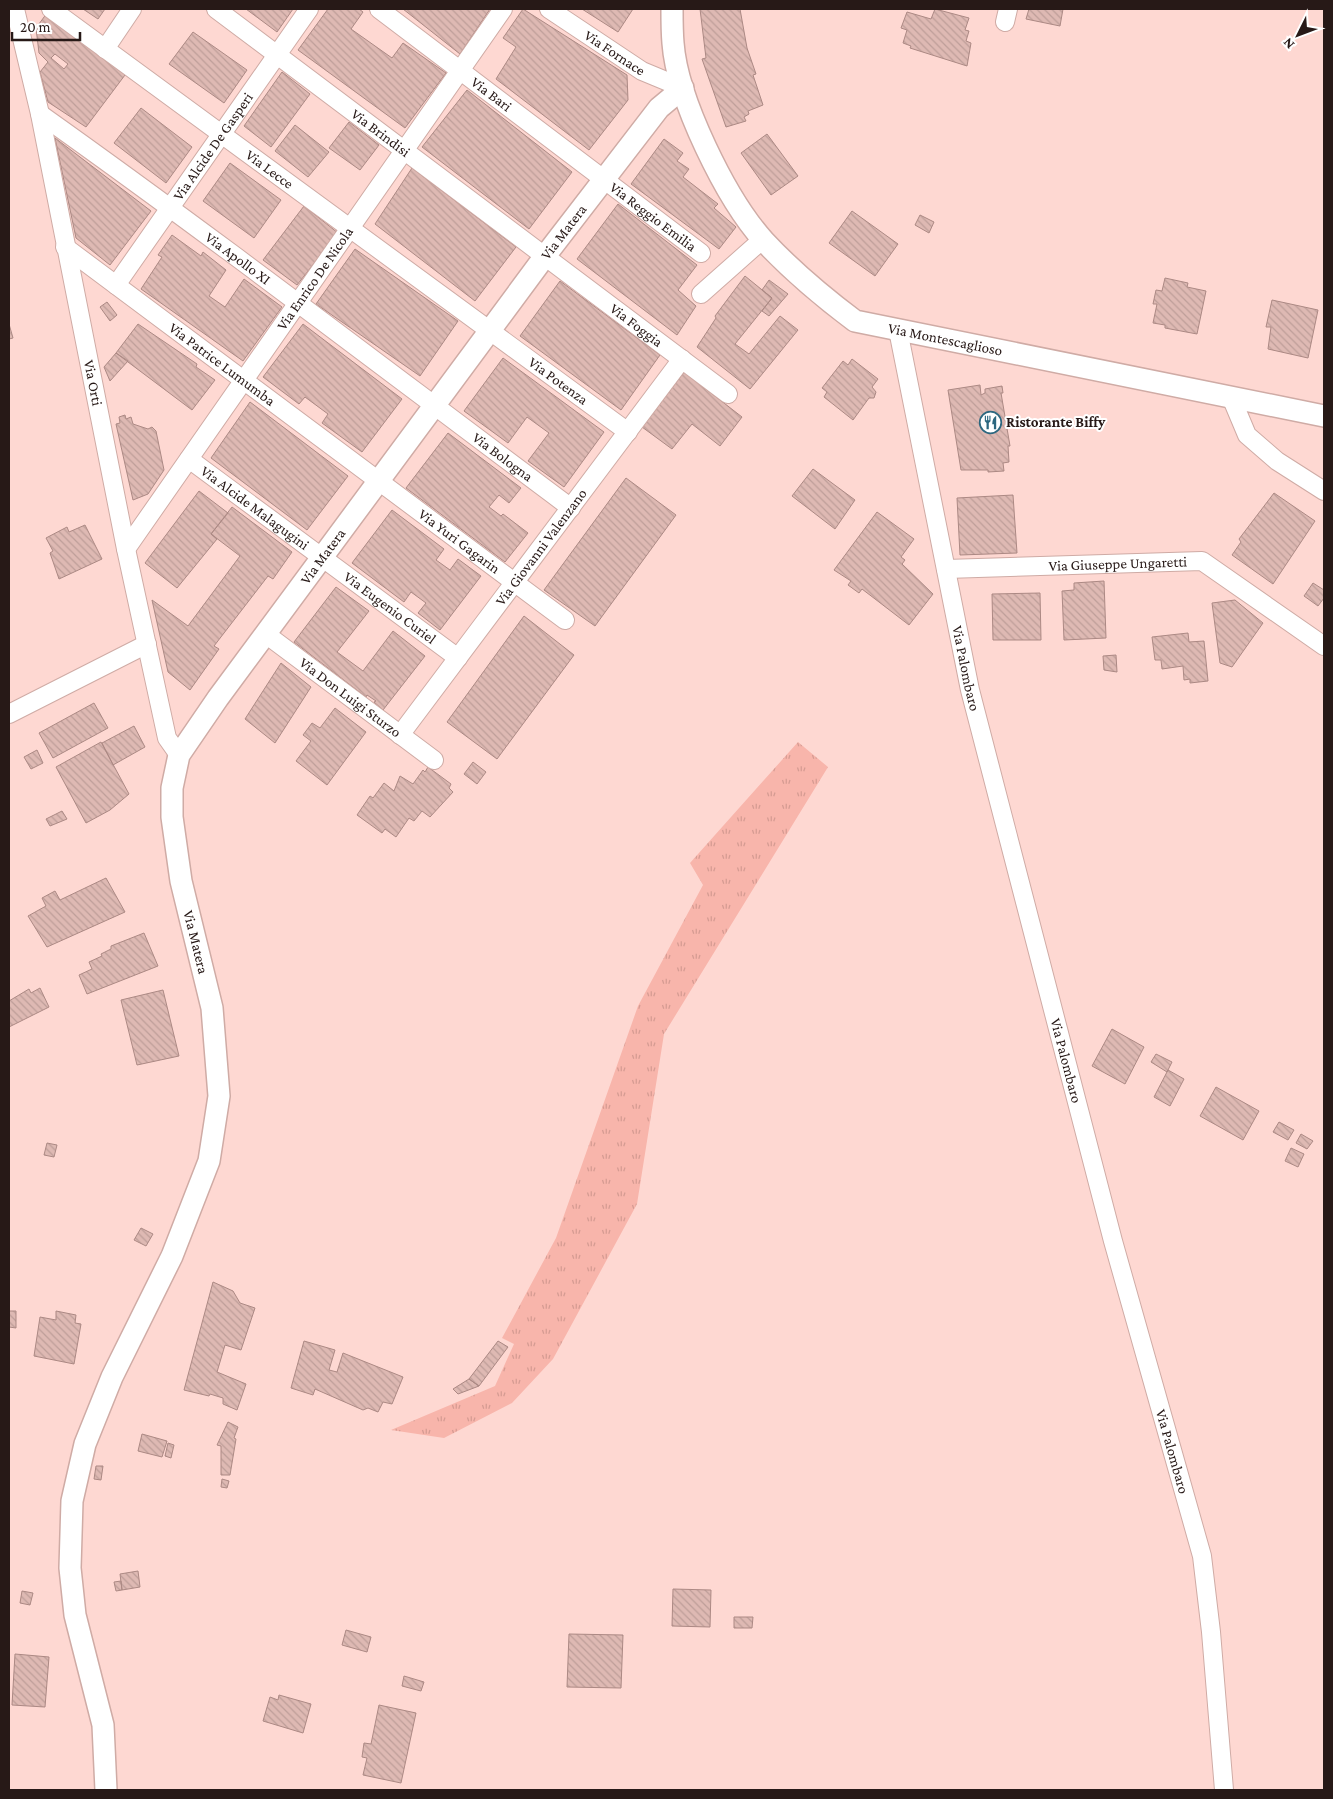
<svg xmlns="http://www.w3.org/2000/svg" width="1333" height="1799" font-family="'Crimson Pro',serif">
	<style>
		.grass { fill: url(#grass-tufts) }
		.building { fill: url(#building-back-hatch); stroke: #ac8984; fill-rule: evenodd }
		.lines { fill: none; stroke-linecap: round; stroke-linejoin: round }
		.minor-casing { stroke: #cfaba5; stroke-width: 20 }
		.tertiary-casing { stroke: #cfaba5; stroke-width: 24 }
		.minor { stroke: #fff; stroke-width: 18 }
		.tertiary { stroke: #fff; stroke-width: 21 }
		.labels { text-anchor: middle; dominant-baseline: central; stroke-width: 4; stroke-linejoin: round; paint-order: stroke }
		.street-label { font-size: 15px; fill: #271917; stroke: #fff }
		.poi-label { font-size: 15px; font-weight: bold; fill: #271917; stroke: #fff; text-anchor: start }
	</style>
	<defs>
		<pattern id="grass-tufts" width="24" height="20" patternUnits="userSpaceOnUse" patternTransform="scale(1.25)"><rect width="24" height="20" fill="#f8b5ab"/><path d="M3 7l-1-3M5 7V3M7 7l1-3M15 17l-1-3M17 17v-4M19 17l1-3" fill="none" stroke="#d59b92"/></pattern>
		<pattern id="building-back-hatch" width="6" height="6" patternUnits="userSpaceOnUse" patternTransform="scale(1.25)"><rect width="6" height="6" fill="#deb9b3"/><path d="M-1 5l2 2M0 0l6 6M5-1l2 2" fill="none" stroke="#be9e99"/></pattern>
	</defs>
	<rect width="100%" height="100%" fill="#fed8d2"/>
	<path class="grass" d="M798,742L828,767L664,1034L637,1204L553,1359L512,1403L444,1438L391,1430L495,1386L514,1344L502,1338L556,1238L638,1006L703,885L690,863Z"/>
	<path class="building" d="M83,9H105L98,19Z
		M246,9H293L277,32Z
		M328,9H359L363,12L351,29L392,58L403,43L446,73L405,128L298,50Z
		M403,9H490L460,54Z
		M523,9L627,75L628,100L589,150L496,79L516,47L503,38Z
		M582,9H633L618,32Z
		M700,9H740L747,48L756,74L753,75L763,105L748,111L749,114L744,117L746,121L726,127L702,59L706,58Z
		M935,9L969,18L965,30L969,31L966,41L971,43L967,66L910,48L911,46L903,43L907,30L901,28L907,12L931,19Z
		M1029,9H1063L1060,26L1026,19Z
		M47,13L128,71L86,127L48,102L40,72L48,62L39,53L36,28ZM55,54L68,64L64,69L51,58Z
		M193,32L247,70L224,103L169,64Z
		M282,72L310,94L271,147L244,126Z
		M467,90L572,172L529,229L422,147Z
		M141,108L192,147L166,183L114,143Z
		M349,122L379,145L360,170L329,148Z
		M295,125L329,152L308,177L275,151Z
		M767,134L798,176L771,195L741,153Z
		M55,138L151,211L110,265L76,238Z
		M664,139L683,153L677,161L689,169L683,177L718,204L714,208L736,227L719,249L631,184Z
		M230,163L281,200L254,238L203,201Z
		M412,168L516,247L475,301L375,224Z
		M618,204L697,265L678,290L696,306L677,335L577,259Z
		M304,206L338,233L297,285L263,260Z
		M852,211L898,244L875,276L829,243Z
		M920,215L934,222L929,233L915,225Z
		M172,235L201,256L203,252L226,270L209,296L225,307L244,279L282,307L243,361L141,289L162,257L158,255Z
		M355,249L458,321L420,376L316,304Z
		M745,276L772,298L735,344L749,354L780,316L798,330L750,389L697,347L716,318L715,316Z
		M1165,278L1188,283L1187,287L1206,291L1197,334L1165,328V325L1153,323L1157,304H1153L1156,290L1162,291Z
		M769,280L788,294L769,316L762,311L772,298L762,290Z
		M560,281L660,355L621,410L520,336Z
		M1272,300L1318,310L1308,358L1268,349L1271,327H1266Z
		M107,302L117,315L110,321L100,307Z
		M9,324L13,338L9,339Z
		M138,324L197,364L196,367L215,380L192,410L116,353Z
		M303,324L402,399L362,452L322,423L328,414L305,397L299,404L263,377Z
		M116,353L128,361L110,381L104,367Z
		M503,358L604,432L564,487L528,461L549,433L527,417L508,443L464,411Z
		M852,359L878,379L872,387L876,392L874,398H869L853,420L824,397L827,392L822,388L843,361L848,365Z
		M684,372L742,417L720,446L692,424L672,449L642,427Z
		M980,385L981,395L985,393V389L1002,386L1003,393H1001L1010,446H1008L1009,462L1003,463L1004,471L988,472V470H961L948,390Z
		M250,402L348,476L307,530L211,458Z
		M125,415L126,419L131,417L133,424L148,429L152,427L156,431L164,470L148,494L133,500L116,424L120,423L119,417Z
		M448,433L521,488L509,503L499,495L489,507L501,516L503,514L528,533L505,562L406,488Z
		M813,469L855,500L835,529L792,496Z
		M626,478L676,515L595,626L544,590Z
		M199,491L228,513L211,534L217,539L177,588L145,563Z
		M1274,493L1315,521L1273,584L1232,555L1241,542L1239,539Z
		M1013,495L1017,553L960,555L957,498Z
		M232,507L292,552L273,579L268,576L214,646L219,649L190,690L168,672L152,600L188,626L240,556L211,534Z
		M392,510L444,549L436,560L450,570L458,559L481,576L440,630L418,613L426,603L411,592L404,602L352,563Z
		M877,512L914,539L901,557L905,560L902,564L933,594L909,625L862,589L859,593L848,585L851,581L834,570Z
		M85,525L102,559L59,579L50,553L53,551L46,538L67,527L69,532Z
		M1104,581L1106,638L1064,640L1062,591L1074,590V583Z
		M1313,583L1324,590V598L1318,606L1304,596Z
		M336,587L369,611L337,652L363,671L393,631L425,656L383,710L374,702L376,701L367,695L366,697L294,642Z
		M1040,593L1041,640H993L992,594Z
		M1235,600L1263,623L1232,667L1220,663L1212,603Z
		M524,616L574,655L497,759L447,722Z
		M1188,633L1189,642L1204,641L1208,681L1190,683V679L1184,680L1183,666L1162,669L1161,660H1155L1152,637Z
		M1116,655L1117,672L1104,670L1103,656Z
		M281,663L311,687L275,743L245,719Z
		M94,703L108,728L53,758L39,733Z
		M335,708L366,732L327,785L296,761L311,741L303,735L312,723L320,728Z
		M134,726L145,747L113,765L102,743Z
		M101,742L129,794L110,810L86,823L56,767Z
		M37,750L43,763L31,769L24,757Z
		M473,762L486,772L477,784L464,774Z
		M428,767L451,784L449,788L453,792L430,817L422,811L414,821L409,818L396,837L385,829L382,833L357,815L370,796L373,798L384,783L394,791L400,776L413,784L423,770L425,772Z
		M62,811L67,819L50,826L46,819Z
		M106,878L125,912L47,947L28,916L46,906L42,898L55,891L60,900Z
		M144,933L158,966L87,994L79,975L92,969L89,962L102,956L101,954L111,949V946Z
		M40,988L49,1007L9,1027V1001L29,989L31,993Z
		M163,990L179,1056L137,1065L121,1000Z
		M1112,1029L1144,1047L1125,1084L1092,1066Z
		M1156,1054L1172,1062L1167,1072L1151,1062Z
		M1168,1070L1184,1079L1170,1106L1154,1097Z
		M1216,1087L1259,1111L1243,1140L1200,1116Z
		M1279,1122L1294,1130L1288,1140L1273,1132Z
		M1301,1134L1313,1141L1307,1149L1296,1143Z
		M47,1143L57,1145L54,1157L44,1155Z
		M1291,1148L1304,1154L1298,1167L1285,1161Z
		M141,1228L153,1234L146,1246L134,1240Z
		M213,1282L233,1291L240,1303L255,1308L241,1350L225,1345L217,1372L246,1384L237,1410L223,1404V1398L210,1394L209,1396L184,1390Z
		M9,1311H16V1328L9,1327Z
		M56,1311L76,1315L75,1323L81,1324L74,1364L34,1356L40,1317L56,1320Z
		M304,1341L335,1350L329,1370L337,1372L343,1353L403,1377L392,1404L383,1402L378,1412L368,1408L363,1410L315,1389L313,1395L291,1388Z
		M498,1341L508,1347L479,1386L469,1379Z
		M469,1379L479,1386L458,1394L453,1389Z
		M228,1422L238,1427L234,1438L236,1439L230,1475H221V1446L217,1445Z
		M142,1434L167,1441L162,1457L138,1451Z
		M168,1443L174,1445L171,1458L165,1456Z
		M96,1466H103L101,1480L94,1479Z
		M222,1479L229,1481L227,1488L221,1487Z
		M138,1571L140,1587L122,1590L120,1574Z
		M121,1581L122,1590L116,1591L114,1582Z
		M673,1589L711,1590L710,1627L672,1626Z
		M22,1591L33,1593L30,1605L20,1603Z
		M734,1617H753L752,1628H734Z
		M346,1630L371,1637L367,1652L342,1645Z
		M569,1634L623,1635L621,1688L567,1687Z
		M15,1654L49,1657L45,1707L12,1705Z
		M404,1676L424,1682L421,1691L402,1686Z
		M279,1695L311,1704L303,1733L263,1721L270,1697L278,1700Z
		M379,1705L416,1713L401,1783L363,1775L367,1758L362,1757L364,1743L371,1744Z"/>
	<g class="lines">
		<defs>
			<g id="minor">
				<path id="s1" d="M15,9L40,114L126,549L167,738L179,755"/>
				<path id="s2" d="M51,9L628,432"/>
				<path id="s3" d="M216,9L728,394"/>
				<path id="s4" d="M379,9L701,253"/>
				<path id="s5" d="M549,9L642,71L683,88"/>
				<path d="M1005,22L1008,9"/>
				<path d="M105,49L132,9"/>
				<path id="s6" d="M40,114C220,242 394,376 571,508"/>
				<path id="s7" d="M65,247L565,620"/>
				<path id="s8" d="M116,285L309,9"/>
				<path d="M701,294L763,239"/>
				<path id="s9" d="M898,330L970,690L1113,1241L1202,1556L1211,1632L1224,1790"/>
				<path d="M1231,397L1247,435L1277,461L1324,491"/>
				<path id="s10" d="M189,459L458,658"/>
				<path id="s11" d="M126,549L503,9"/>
				<path id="s12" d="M946,569L1202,561L1324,646"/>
				<path id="s13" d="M267,635L434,760"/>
				<path d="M9,714L147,644"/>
				<path id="s14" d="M400,735L682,359"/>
			</g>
			<g id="tertiary">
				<path id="s15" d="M672,9C672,20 672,32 673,43C677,99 726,199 764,241C792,271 823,297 855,321L1324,416"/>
				<path id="s16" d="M106,1790L103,1725L75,1615L70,1568L72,1501L85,1444L112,1377L172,1256L209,1161L219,1096L212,1008L181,881L172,817V788L179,755L218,698L545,256L659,108L683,88"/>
			</g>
		</defs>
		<use href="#minor" class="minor-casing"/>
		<use href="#tertiary" class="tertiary-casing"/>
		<use href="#minor" class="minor"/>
		<use href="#tertiary" class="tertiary"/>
	</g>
	<defs>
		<symbol id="restaurant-ring" viewBox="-11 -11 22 22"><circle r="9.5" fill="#fff" stroke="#2c677f" stroke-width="1.5"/><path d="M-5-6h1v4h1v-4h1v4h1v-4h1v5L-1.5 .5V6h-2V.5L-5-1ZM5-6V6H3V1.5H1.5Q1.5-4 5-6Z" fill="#2c677f"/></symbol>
	</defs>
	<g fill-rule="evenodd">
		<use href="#restaurant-ring" x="978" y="410" width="25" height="25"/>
	</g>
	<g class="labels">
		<g class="street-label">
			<text stroke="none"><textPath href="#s5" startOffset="79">Via Fornace</textPath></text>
			<text stroke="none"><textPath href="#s4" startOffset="141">Via Bari</textPath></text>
			<text stroke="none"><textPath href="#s3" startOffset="206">Via Brindisi</textPath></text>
			<text stroke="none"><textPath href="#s8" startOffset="169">Via Alcide De Gasperi</textPath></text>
			<text stroke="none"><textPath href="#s2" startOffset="271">Via Lecce</textPath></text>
			<text stroke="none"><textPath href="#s4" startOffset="344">Via Reggio Emilia</textPath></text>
			<text stroke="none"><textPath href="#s16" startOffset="1722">Via Matera</textPath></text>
			<text stroke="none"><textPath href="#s6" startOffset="245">Via Apollo XI</textPath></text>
			<text stroke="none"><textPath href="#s11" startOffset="330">Via Enrico De Nicola</textPath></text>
			<text stroke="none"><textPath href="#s3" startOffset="526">Via Foggia</textPath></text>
			<text stroke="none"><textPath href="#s15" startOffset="468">Via Montescaglioso</textPath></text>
			<text stroke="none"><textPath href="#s7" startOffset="196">Via Patrice Lumumba</textPath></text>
			<text stroke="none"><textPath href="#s2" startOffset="629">Via Potenza</textPath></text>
			<text stroke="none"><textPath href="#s1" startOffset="382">Via Orti</textPath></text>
			<text stroke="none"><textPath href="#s6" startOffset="576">Via Bologna</textPath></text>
			<text stroke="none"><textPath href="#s10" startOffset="82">Via Alcide Malagugini</textPath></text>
			<text stroke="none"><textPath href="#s7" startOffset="492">Via Yuri Gagarin</textPath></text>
			<text stroke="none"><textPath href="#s14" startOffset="235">Via Giovanni Valenzano</textPath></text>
			<text stroke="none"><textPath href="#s16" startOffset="1318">Via Matera</textPath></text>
			<text stroke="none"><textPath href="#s12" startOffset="172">Via Giuseppe Ungaretti</textPath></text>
			<text stroke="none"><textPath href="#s10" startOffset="250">Via Eugenio Curiel</textPath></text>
			<text stroke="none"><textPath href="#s9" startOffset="345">Via Palombaro</textPath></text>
			<text stroke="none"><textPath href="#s13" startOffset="104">Via Don Luigi Sturzo</textPath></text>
			<text transform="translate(196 942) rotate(76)">Via Matera</text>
			<text stroke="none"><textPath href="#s9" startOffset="750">Via Palombaro</textPath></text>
			<text stroke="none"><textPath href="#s9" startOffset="1155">Via Palombaro</textPath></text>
		</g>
		<g class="poi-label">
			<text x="1006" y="422">Ristorante Biffy</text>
		</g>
	</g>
	<rect width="1333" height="1799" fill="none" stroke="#271917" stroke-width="20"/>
	<g transform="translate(1298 35) rotate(228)" stroke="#ffffff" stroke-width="4" paint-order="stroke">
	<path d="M0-4L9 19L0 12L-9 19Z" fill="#271917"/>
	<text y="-8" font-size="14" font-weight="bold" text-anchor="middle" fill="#271917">N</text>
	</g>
	<path d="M12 32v8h68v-8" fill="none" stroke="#271917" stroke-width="2.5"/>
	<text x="20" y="32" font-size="15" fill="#271917" stroke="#ffffff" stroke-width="4" paint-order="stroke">20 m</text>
</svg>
